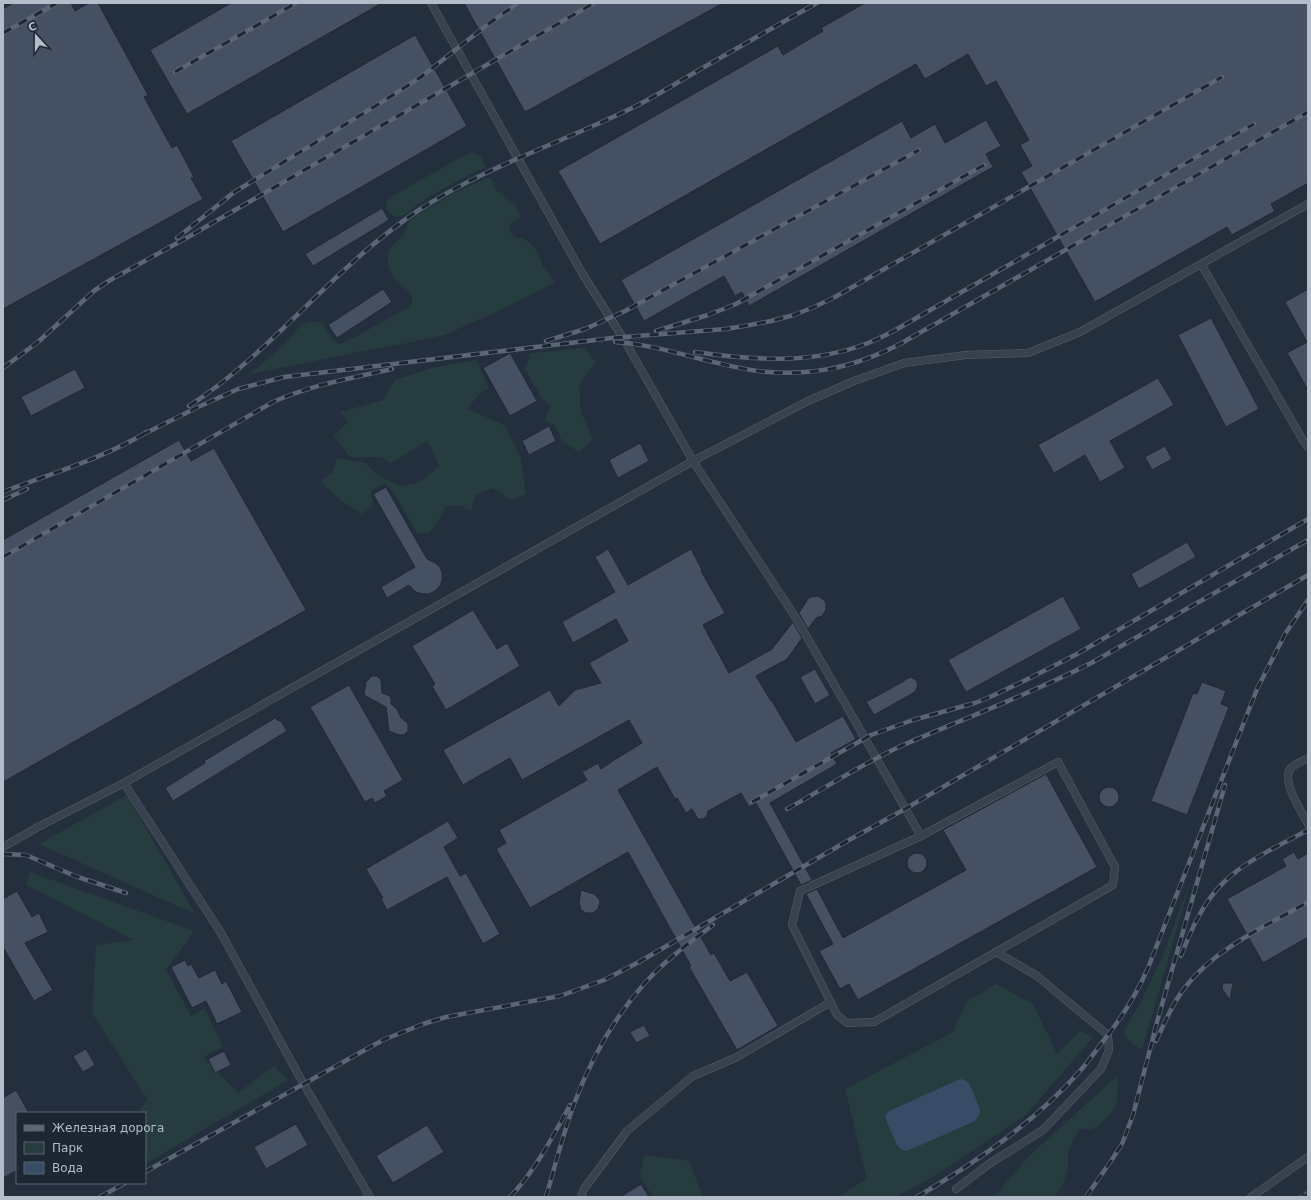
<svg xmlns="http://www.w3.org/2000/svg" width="1311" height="1200" font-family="'DejaVu Sans',sans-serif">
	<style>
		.green { fill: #263c3f }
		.water { fill: #394c67 }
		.building { fill: #455162; stroke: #1f2835 }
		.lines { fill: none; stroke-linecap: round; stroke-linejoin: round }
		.service-casing { stroke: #565f6c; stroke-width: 8 }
		.path { stroke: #44595c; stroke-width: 2.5; stroke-dasharray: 3 3; stroke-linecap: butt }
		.service { stroke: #38414e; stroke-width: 7 }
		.rail-casing { stroke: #5a6575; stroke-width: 4.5 }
		.rail { stroke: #1d2633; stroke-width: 3; stroke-dasharray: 9; stroke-linecap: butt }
	</style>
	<rect width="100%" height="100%" fill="#242f3e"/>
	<path class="green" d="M469,153C481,153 481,157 486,167C462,178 439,190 417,205C412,209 406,216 399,217C392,218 388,211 386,206L387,200L392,196Z
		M488,178L492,179L495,189L515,205L519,212L520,217L509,225L512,235L516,238H524L534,247L541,260L542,266L556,282L494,313L444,335L413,342L358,352L247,375C261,365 275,354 288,341C293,336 296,329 302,325C307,321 315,320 320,323C328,328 330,339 338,344L344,343L409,307C420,296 399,284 393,276C389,270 387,262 388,255C389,244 398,242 404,234C406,230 406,226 408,223C414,213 476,181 488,178Z
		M584,348L596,362L579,385L581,412L593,439L579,452L562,441L555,425L544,421L550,406L542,398L525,370L530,353Z
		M477,360L489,389L482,391L467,409L505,425L521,458L526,494L511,500L493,488L476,494L471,511L460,505L446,506L438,522L429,533H417L394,493L385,483L371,491L373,505L361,514L338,498L320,482L333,472L337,458L365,463L379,476L401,486L419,482L440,466L427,441L391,463L381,457H350L334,436L348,422L340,412L383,400L395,380L432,368Z
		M127,795L195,914L39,844Z
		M30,872L194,931L166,970L191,1016L205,1008L223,1047L203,1057L238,1093L274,1066L288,1080L145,1164V1113H138L147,1099L92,1013L96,945L134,940L26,885Z
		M1191,880L1143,1047L1140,1049L1128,1040L1124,1034V1030L1137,1009L1161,960Z
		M996,984L1033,1004L1057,1054L1080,1031L1093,1037L1027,1114L938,1174L896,1197H837L867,1179L845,1089L953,1032L966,1002Z
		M1117,1076C1120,1094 1117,1111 1101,1123C1099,1125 1096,1127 1094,1128C1090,1130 1085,1129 1081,1129L1075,1136L1068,1153V1168L1063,1185L1054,1197H994L1027,1158Z
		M644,1155L689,1161L703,1197H653L640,1176Z"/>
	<path class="water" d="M960,1079L964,1080L969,1083L980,1109L979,1115L975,1121L907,1151L902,1150L897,1145L886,1120V1115L889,1111Z"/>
	<path class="building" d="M13,3H71L75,11L89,3H98L148,95L144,97L172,148L177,145L194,177L191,178L203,199L3,309V9Z
		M231,3H382L187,114L150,50Z
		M464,3H723L525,112Z
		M865,3H1308V183L1271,204L1275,211L1232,235L1227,227L1095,302L1021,172L1032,166L1020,145L1029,140L996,81L986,86L968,54L925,79L916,64L600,244L558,171L778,46L783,55L823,31L821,28Z
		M415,35L467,126L283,232L231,141Z
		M986,120L1001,146L986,154L993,167L749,306L742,292L735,296L724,276L644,321L621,280L902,121L911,138L935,124L945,143Z
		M382,208L389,220L313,266L305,254Z
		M383,289L392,302L337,338L328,325Z
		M1308,289V390L1287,353L1307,342L1285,302Z
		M1211,318L1259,409L1226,427L1178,335Z
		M510,353L537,401L510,416L483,368Z
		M75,369L85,388L31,416L21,397Z
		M1158,378L1174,405L1110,441L1125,468L1100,482L1085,455L1054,473L1038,445Z
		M549,426L556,441L529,455L522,441Z
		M179,440L191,461L214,448L306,610L3,782V540Z
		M640,443L649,461L618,478L609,460Z
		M1165,446L1172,459L1152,470L1145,457Z
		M386,487L427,559L435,563L440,567L442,573V580L440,586L435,591L429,594H423L416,592L409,585L387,598L381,587L415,567L373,494Z
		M1187,542L1196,557L1139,589L1131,574Z
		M608,549L628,585L691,549L702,570L701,571L725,613L703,625L729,673L772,649L793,622L802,638L787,659L756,676L771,701H772L796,742L843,716L856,739L831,753L837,764L770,803L812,880L801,885L756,803L749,807L741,793L708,811L707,816L703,819H698L692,809L686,813L677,798L675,799L657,767L618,790L711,955L714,953L730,981L747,972L778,1026L737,1050L689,967L691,966L628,852L530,908L496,849L506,843L499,830L587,780L582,772L598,763L601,769L619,757L642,743L629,720L522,780L510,758L463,785L443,750L550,690L559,706L575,690L601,683L589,663L628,641L616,619L573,643L562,622L615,592L595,557Z
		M818,596L824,600L826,603V610L822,616L816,618L808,629L799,613L808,599L811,597Z
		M1063,596L1081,629L966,692L948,660Z
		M473,610L497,649L507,643L520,666L446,710L432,686L435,684L412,646Z
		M815,669L830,695L815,704L800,677Z
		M372,676H377L381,680L382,693L390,696L391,699V704L397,709L401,718L408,723V731L404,735H399L389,731L386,707L364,695L366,682Z
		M911,677L916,680L918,685L915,692L874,715L866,702L904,681L906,679Z
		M1202,682L1226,691L1221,704L1229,707L1187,815L1151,801L1193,693L1197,694Z
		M349,685L403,780L384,791L387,796L375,803L372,798L365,802L310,707Z
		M275,718L278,721L280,720L287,731L173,801L165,788L205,763L204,761Z
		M1046,774L1097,867L858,1000L849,984L840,989L819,951L833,944L806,894L817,889L843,938L966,870L943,830Z
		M1099 797a10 10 0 1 1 20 0a10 10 0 1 1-20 0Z
		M448,821L458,838L444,847L460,876L466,873L500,934L483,944L447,877L387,910L381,899L383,898L366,869Z
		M1294,852L1298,859L1308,853V937L1263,963L1227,899L1286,866L1282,859Z
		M907 863a10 10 0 1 1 20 0a10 10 0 1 1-20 0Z
		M581,890L594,894L599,899L600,902L598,909L593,913H586L581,910L579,903Z
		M17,891L32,917L39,913L48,932L25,943L53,990L34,1001L3,947V899Z
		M185,960L188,966L191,964L199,978L215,970L222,984L226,981L242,1012L217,1024L206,1001L192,1008L171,967Z
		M1223,983H1233L1230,1000L1222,989Z
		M644,1025L650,1036L636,1043L630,1032Z
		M86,1049L95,1065L83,1072L73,1056Z
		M224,1051L231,1065L215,1073L208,1059Z
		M16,1090L29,1113H17V1170L3,1178V1098Z
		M296,1124L308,1145L266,1169L254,1147Z
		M427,1125L444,1152L393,1183L376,1156Z
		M641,1184L649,1197H620Z"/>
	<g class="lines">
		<defs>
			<path id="service" d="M431,3L582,273L626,343L693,461L796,618L921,836L1058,762L1115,867L1113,885L874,1022L847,1023L837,1015L792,925L800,891L921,836
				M1201,264L1304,442L1308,447
				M1308,758C1303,761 1295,764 1291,768C1280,780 1302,812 1308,824
				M124,783L221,933L303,1083L370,1197
				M3,847L38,827L124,783L693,461L808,401L854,381L904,363L966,355L1028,353L1080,332L1308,204
				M956,1189L989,1164L1043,1130L1101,1069L1109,1050L1108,1035L1037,976L996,952
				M581,1197L584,1189L627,1131L693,1076L735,1058L831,1002
				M1251,1197L1308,1157"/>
		</defs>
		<use href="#service" class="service-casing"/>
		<path class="path" d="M1299,1197L1308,1191"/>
		<use href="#service" class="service"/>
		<defs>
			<path id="rail" d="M3,33L57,3
				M175,72L296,3
				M177,238L233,193L382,102L421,77L487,25L518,3
				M656,331L708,315L736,304L984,165
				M546,341L585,329L625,311L919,150
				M615,342C649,344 680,354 713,362C731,366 750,371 768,372C816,376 858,366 900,344L1308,112
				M695,352C752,360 813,365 868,343C881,338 894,331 906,324L1254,124
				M3,368L38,342L95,290L112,279L190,236L594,3
				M189,406C274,351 334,266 419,210C486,166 564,142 636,106C658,95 678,82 699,70C738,48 777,25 817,3
				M142,435L196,408L238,389L284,377L612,338L726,329L750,325L771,321L794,315L814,307L835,297L1222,77
				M3,492C50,474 104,458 147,432
				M3,500L27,489
				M3,557L273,402C310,385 352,378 392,369
				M752,802L871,735L913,720L975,703L990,697L1030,678L1077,654L1308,519
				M787,809C825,788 862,764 901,746C965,718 1031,694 1093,662L1308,540
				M3,854L26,855L75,876L126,893
				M1181,956C1191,930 1203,902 1224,882C1245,861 1282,844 1308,830
				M1156,1041C1165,1022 1173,1002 1187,985C1216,948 1268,925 1308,902
				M145,1172L383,1040L423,1024L446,1017L560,996L604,980L639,962L849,840L905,809L1308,575
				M100,1197L125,1183
				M510,1197C535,1171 552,1138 570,1105
				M546,1197C555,1166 563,1134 574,1104C590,1061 614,1018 644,984C664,961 689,943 713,925
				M917,1197C976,1162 1034,1123 1080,1071C1090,1060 1098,1047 1108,1035C1124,1014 1137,993 1148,968L1257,689L1285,634L1308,600
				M1086,1197L1113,1158L1122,1144L1133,1115L1157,1022L1225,785"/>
		</defs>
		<use href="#rail" class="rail-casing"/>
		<use href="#rail" class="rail"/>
	</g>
	<rect width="1311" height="1200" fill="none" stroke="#b4bcc9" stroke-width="8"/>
	<rect x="16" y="1112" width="130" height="72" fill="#1d2633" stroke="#59626f"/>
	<rect x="24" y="1125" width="20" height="6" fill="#5a6575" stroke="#59626f"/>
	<text x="52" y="1132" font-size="12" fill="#b4bcc9">Железная дорога</text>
	<rect x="24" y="1142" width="20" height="12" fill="#263c3f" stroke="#59626f"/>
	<text x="52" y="1152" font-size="12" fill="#b4bcc9">Парк</text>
	<rect x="24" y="1162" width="20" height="12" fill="#394c67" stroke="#59626f"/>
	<text x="52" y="1172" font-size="12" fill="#b4bcc9">Вода</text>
	<g transform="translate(36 36) rotate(339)" stroke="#1d2633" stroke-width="3" paint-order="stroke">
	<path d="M0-3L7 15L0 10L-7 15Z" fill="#b4bcc9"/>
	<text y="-6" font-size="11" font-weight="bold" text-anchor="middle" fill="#b4bcc9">С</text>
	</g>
</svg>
